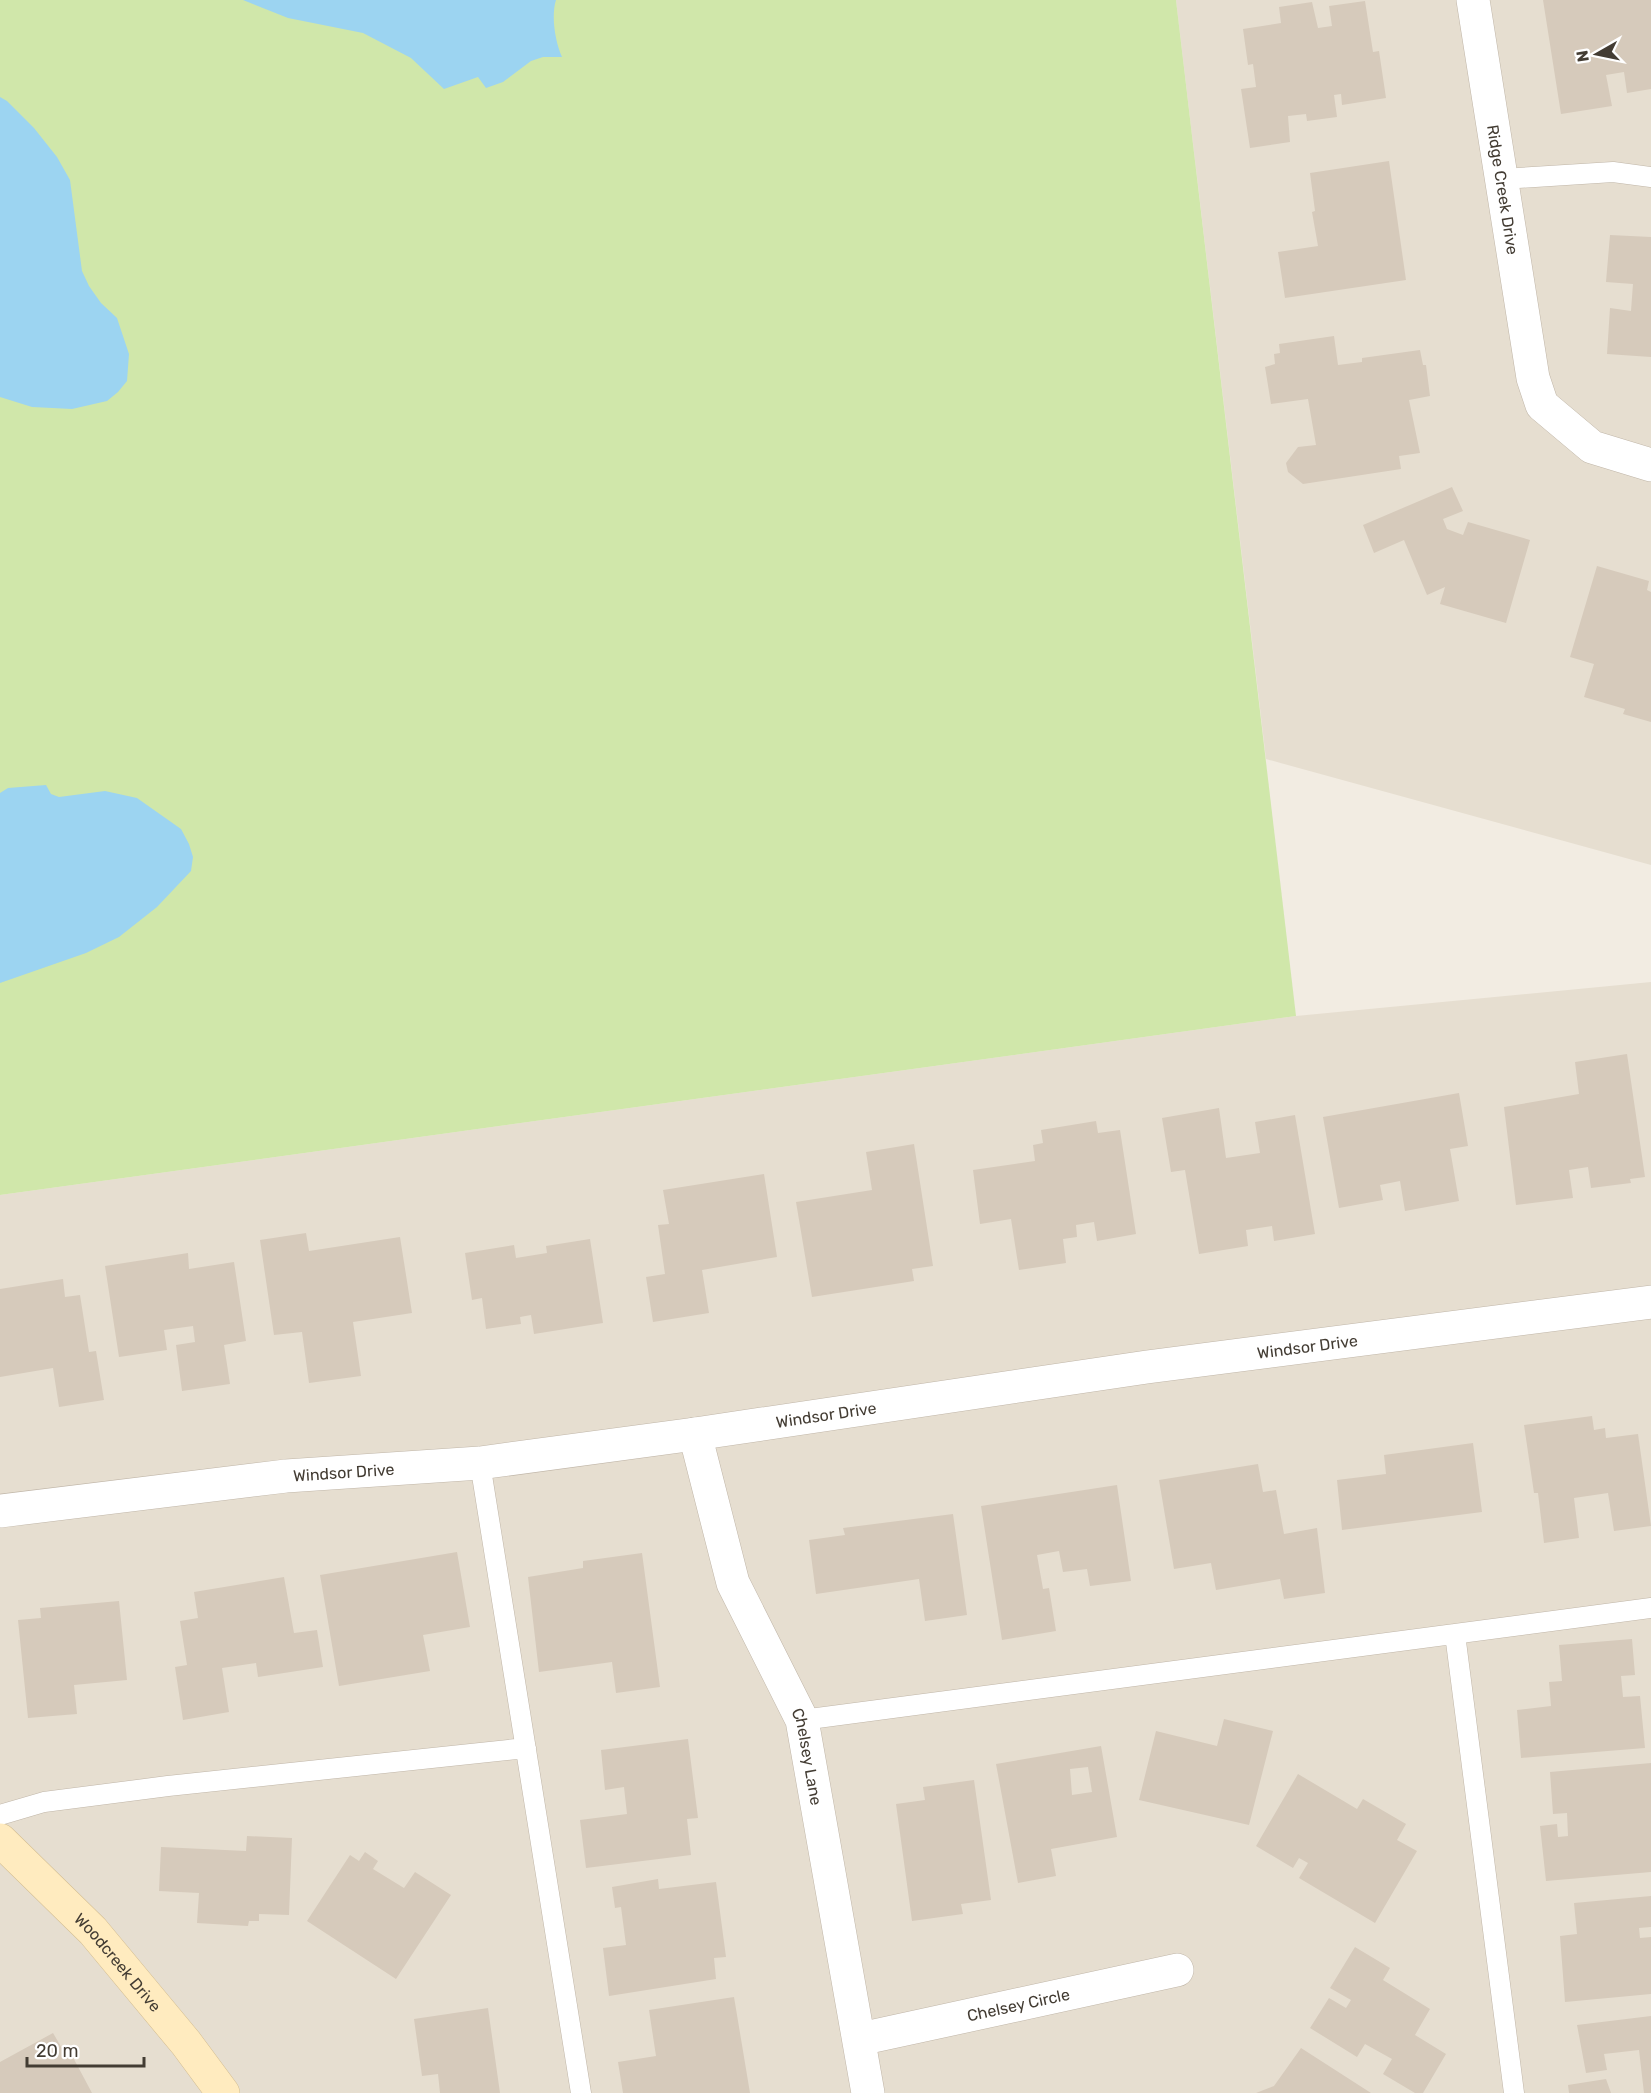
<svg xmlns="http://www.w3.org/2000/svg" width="1651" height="2093" font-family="Rubik,sans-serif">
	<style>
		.residential { fill: #e6ded0 }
		.green { fill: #d0e7aa }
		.water { fill: #9cd4f1 }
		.building { fill: #d6cabb; fill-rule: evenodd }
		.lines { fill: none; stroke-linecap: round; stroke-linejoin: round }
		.lane-casing { stroke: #c0b6a8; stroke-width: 21 }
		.street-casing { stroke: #c0b6a8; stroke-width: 34 }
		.secondary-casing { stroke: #d3bd91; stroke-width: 34 }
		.lane { stroke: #fff; stroke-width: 20 }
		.street { stroke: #fff; stroke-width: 33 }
		.secondary { stroke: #ffebbf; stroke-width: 33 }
		.labels { text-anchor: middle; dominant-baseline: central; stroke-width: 4.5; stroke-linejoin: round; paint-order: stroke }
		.street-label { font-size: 16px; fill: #433c33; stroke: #fff }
	</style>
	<rect width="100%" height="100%" fill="#f2ece2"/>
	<path class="residential" d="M1176,0H1651V865L1266,759Z
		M1651,982V2093H0V1195L1296,1016Z"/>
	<path class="green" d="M0,0H1176L1296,1016L0,1195Z"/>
	<path class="water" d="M243,0H556C551,16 555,41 562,57H543L531,61L503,82L486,88L478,77L444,89L411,58L363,33L288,18Z
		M0,97L7,101L34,128L57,157L70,180L82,271L89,286L101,303L117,318L129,354L127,381L118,392L107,401L72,409L32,407L0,397Z
		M46,785L51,794L59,797L105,791L137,798L181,829L189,844L193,857L191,871L157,907L119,937L86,953L0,983V793L8,788Z"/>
	<path class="building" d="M1543,0H1651V89L1627,93L1624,72L1606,75L1612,106L1561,114Z
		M1365,1L1373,52L1379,51L1386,98L1342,105L1341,94L1334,95L1337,117L1307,121L1306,114L1288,116L1290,142L1250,148L1241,89L1256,87L1253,64L1248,65L1243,29L1281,23L1279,7L1312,2L1318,28L1332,26L1329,6Z
		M1389,161L1406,280L1285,298L1278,252L1318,246L1312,212L1315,211L1310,173Z
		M1610,235L1651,237V357L1607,354L1610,308L1631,311L1633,284L1606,282Z
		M1334,336L1338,365L1362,362V358L1420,350L1423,365H1426L1430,396L1409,400L1420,453L1399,456L1401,469L1303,484L1288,472L1286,463L1298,447L1316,445L1308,399L1271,404L1265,367L1275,364L1274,354L1280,353L1279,344Z
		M1452,487L1463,511L1443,519L1447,529L1463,535L1468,522L1530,540L1506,623L1440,604L1445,587L1427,595L1404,540L1374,553L1363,525Z
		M1597,566L1649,581L1647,590L1651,592V722L1623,714L1625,709L1584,697L1594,664L1570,657Z
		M1627,1054L1645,1177L1630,1179L1631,1183L1591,1188L1588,1167L1569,1170L1573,1198L1516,1205L1504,1107L1579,1094L1575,1062Z
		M1459,1093L1468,1146L1450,1149L1459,1201L1405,1211L1400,1181L1380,1185L1383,1200L1339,1208L1323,1117Z
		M1219,1108L1226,1158L1260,1153L1255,1122L1295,1115L1315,1234L1274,1241L1272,1226L1246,1230L1248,1246L1199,1254L1185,1170L1171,1172L1162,1118Z
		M1096,1121L1098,1133L1120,1130L1136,1234L1097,1241L1094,1222L1076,1225L1077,1237L1063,1239L1066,1263L1019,1270L1011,1219L980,1224L973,1170L1035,1161L1033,1145L1043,1143L1041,1130Z
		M914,1144L933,1266L912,1269L914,1281L812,1297L796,1202L872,1190L866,1152Z
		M764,1174L777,1257L702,1270L709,1313L653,1322L646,1277L665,1274L658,1225L669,1224L663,1190Z
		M306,1233L309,1251L400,1237L412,1313L353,1322L361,1376L309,1383L302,1332L274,1335L260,1240Z
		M590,1239L603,1323L534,1334L531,1315L520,1317L521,1324L486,1329L482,1298L472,1300L465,1253L514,1245L516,1258L547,1253L546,1246Z
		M188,1253L189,1269L234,1262L246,1341L224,1345L230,1384L182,1391L176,1345L195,1342L193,1326L164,1330L167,1350L119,1357L105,1266Z
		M63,1279L65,1297L80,1295L89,1352L96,1351L104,1400L59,1407L53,1368L0,1377V1289Z
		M1592,1416L1594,1430L1605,1428L1606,1438L1638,1434L1651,1526L1614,1531L1608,1493L1574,1498L1579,1538L1544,1543L1538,1493H1534L1524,1425Z
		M1473,1443L1482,1512L1342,1530L1337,1480L1386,1474L1384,1455Z
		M1258,1464L1263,1492L1276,1490L1284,1534L1317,1528L1325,1593L1284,1599L1280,1579L1216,1590L1211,1563L1174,1569L1159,1480Z
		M1117,1485L1131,1581L1090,1586L1087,1569L1063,1572L1059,1551L1037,1555L1043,1589L1049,1588L1056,1631L1002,1640L981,1506Z
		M953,1514L967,1615L925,1621L919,1579L816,1594L809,1540L845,1535L843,1528Z
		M457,1552L470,1627L423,1635L430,1671L339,1686L320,1575Z
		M642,1553L660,1687L616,1693L612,1662L539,1672L528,1577L583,1568V1561Z
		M284,1577L294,1633L317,1630L323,1667L258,1677L256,1663L222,1668L229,1712L183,1720L175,1667L187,1665L180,1621L198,1618L194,1592Z
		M119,1601L127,1680L74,1685L77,1714L28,1718L18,1620L41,1618L40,1608Z
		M1632,1639L1635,1675L1621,1676L1623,1697L1640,1696L1645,1748L1521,1758L1517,1710L1551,1706L1549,1682L1562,1681L1559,1645Z
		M1224,1719L1273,1731L1249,1825L1139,1800L1156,1731L1217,1746Z
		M688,1739L698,1818L687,1819L691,1855L586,1868L580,1820L627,1814L624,1787L605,1790L601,1750Z
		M1101,1746L1117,1837L1051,1849L1056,1876L1018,1883L996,1764ZM1088,1767L1092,1792L1072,1795L1070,1769Z
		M1651,1763V1872L1546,1881L1540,1826L1557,1824L1558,1837L1568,1836L1567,1813L1553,1814L1550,1772Z
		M1298,1774L1357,1809L1363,1799L1406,1824L1397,1840L1417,1851L1375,1923L1299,1878L1308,1863L1299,1858L1293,1868L1256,1846Z
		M974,1780L991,1900L961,1904L963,1914L912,1921L896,1804L925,1800L923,1787Z
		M247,1836L292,1838L289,1915L259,1914V1921H249L248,1926L197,1923L199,1893L159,1891L161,1847L246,1851Z
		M365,1852L378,1861L373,1869L404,1888L415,1872L451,1895L396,1979L307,1921L350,1855L359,1861Z
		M658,1879L659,1889L716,1882L726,1957L714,1958L716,1979L609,1996L603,1948L626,1945L621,1907L615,1908L612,1887Z
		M1651,1896V1927L1639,1928L1640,1938L1651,1937V1994L1565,2002L1560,1936L1577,1934L1574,1903Z
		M1355,1947L1390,1968L1383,1980L1430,2009L1415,2035L1446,2054L1423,2093H1415L1383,2074L1392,2059L1365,2044L1357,2057L1310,2028L1329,1998L1346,2008L1351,2000L1330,1988Z
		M734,1997L750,2093H623L618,2062L656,2056L649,2010Z
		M488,2008L500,2093H440L438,2074L422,2076L414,2019Z
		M1651,2016V2093H1644L1639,2050L1604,2054L1607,2070L1586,2073L1577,2025Z
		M53,2033L63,2050L68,2048L92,2093H0V2062Z
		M1301,2048L1371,2093H1256L1274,2086Z
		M1606,2079L1611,2093H1569L1568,2085Z"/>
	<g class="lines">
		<defs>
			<path id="lane" d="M1502,179L1613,172L1651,177
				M480,1463L581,2093
				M1455,1634L1514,2093
				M802,1720L1651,1608
				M0,1815L44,1802L168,1786L526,1748"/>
			<g id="street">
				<path id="s1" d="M1473,0L1533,378L1542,405L1592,447L1651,465"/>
				<path id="s2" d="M695,1434L733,1583L802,1720L868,2093"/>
				<path id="s3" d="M0,1511L286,1476L480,1463L695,1434L1147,1367L1651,1302"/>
				<path id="s4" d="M860,2039L1177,1970"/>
			</g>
			<g id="secondary">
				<path id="s5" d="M0,1840L93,1931L186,2043L223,2093"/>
			</g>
		</defs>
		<use href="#lane" class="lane-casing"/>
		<use href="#street" class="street-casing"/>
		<use href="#secondary" class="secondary-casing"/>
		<use href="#lane" class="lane"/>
		<use href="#street" class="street"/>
		<use href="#secondary" class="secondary"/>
	</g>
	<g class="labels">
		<g class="street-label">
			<text stroke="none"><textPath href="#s1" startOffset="192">Ridge Creek Drive</textPath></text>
			<text stroke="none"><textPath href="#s3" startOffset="1318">Windsor Drive</textPath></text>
			<text stroke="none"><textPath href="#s3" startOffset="832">Windsor Drive</textPath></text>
			<text stroke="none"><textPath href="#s3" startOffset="346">Windsor Drive</textPath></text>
			<text stroke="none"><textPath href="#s2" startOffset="344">Chelsey Lane</textPath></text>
			<text stroke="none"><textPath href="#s5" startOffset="170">Woodcreek Drive</textPath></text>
			<text stroke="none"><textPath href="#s4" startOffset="162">Chelsey Circle</textPath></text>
		</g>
	</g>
	<g transform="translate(1597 54) rotate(261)" stroke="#ffffff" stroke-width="4.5" paint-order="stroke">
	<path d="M0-4.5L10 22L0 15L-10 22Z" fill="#433c33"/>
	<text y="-9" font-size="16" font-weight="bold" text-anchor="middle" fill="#433c33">N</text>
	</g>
	<path d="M27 2057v9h117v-9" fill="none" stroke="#433c33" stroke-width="3"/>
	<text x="36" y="2057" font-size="18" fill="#433c33" stroke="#ffffff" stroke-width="4.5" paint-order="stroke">20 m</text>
</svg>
